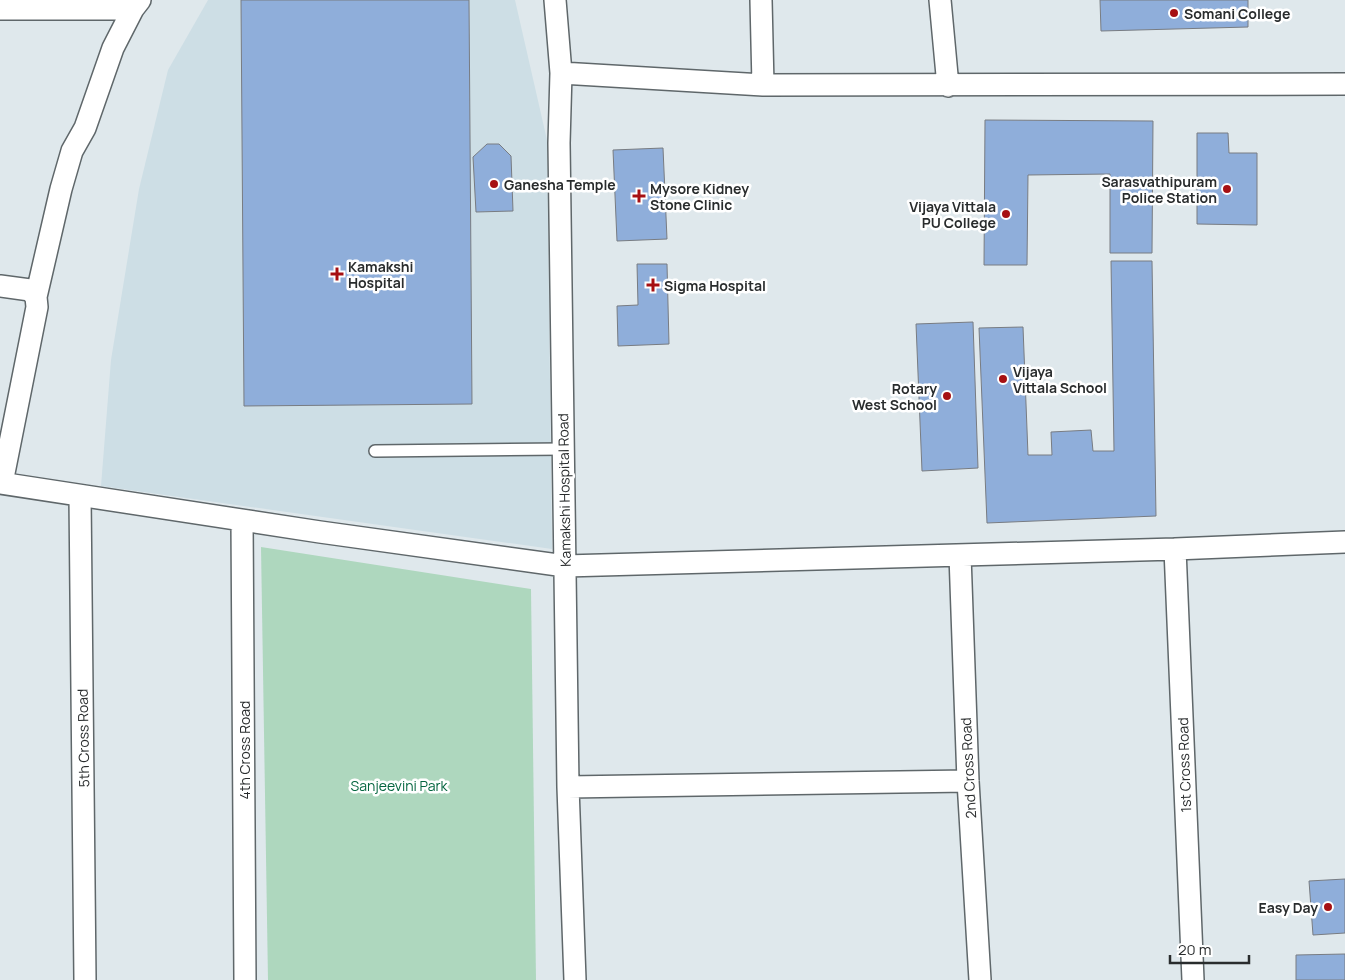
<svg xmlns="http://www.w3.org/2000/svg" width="1345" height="980" font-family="Manrope,sans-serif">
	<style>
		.built { fill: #cddee5 }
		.green { fill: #aed7be }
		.building { fill: #8faeda; stroke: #787c82 }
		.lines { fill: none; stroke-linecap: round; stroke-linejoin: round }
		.lane-casing { stroke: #5f676a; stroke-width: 14 }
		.street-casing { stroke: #5f676a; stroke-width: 24 }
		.lane { stroke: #fff; stroke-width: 11 }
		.street { stroke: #fff; stroke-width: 21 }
		.poi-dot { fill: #a61013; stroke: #fff; stroke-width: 2 }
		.labels { text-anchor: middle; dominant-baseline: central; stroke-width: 5; stroke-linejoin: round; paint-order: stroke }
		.poi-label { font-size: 14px; font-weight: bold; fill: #292c2d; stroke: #fff; text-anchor: start }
		.street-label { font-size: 14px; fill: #292c2d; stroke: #fff }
		.park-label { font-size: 14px; fill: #04653f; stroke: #fff }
	</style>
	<rect width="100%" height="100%" fill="#dfe8ec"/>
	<path class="built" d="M208,0H515L547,140L552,549L101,486L111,360L139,189L168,70Z"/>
	<path class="green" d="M261,547L531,589L536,980H268Z"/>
	<path class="building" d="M241,0H469L472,404L244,406Z
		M1100,0H1248V27L1101,31Z
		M985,120L1153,121L1152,253H1110V174L1028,175L1027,265H984Z
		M1197,133H1228L1229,153H1257V225L1197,224Z
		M487,144H499L511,156L513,211L476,212L473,157Z
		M663,148L667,239L617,241L613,150Z
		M1111,261H1152L1156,516L987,523L979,328L1023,327L1028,455H1052L1051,432L1091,430L1093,451H1114Z
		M637,264H667L669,344L618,346L617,306L638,305Z
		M973,322L978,468L922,471L916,324Z
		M1345,879V933L1313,935L1309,881Z
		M1345,954V980H1296V955Z"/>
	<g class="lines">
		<defs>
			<path id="lane" d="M375,451L564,449"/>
			<path id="street" d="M555,0L561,73L559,143L568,787L575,980
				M761,0L763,85
				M940,0L948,86
				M0,9H133L140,0
				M561,73L763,85L1345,84
				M0,286L30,290L36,297L37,307L2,483
				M36,297L61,189L72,151L85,128L113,48L133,9
				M0,483L320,532L565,566L1175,549L1345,542
				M80,496L85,980
				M242,520L245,980
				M1175,549L1193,980
				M960,555L968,781L980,980
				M568,787L968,781"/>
		</defs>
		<use href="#lane" class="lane-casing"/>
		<use href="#street" class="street-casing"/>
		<use href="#lane" class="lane"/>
		<use href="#street" class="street"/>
	</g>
	<g class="poi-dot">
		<circle cx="1174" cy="13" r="5"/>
		<circle cx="494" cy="184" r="5"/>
		<circle cx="1227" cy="189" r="5"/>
		<path d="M636.5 188.5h5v5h5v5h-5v5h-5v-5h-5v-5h5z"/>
		<circle cx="1006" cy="214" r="5"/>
		<path d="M334.5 266.5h5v5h5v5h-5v5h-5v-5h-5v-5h5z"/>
		<path d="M650.5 277.5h5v5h5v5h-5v5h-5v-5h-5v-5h5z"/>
		<circle cx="1003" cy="379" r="5"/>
		<circle cx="947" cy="396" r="5"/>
		<circle cx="1328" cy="907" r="5"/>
	</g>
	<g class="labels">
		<g class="poi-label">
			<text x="1184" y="13">Somani College</text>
			<text x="1217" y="181" text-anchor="end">Sarasvathipuram<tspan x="1217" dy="16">Police Station</tspan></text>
			<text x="504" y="184">Ganesha Temple</text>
			<text x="650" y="188">Mysore Kidney<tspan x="650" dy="16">Stone Clinic</tspan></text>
			<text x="996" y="206" text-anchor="end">Vijaya Vittala<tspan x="996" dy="16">PU College</tspan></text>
			<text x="348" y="266">Kamakshi<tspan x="348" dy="16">Hospital</tspan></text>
			<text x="664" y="285">Sigma Hospital</text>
			<text x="1013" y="371">Vijaya<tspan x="1013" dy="16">Vittala School</tspan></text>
			<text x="937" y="388" text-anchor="end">Rotary<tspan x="937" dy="16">West School</tspan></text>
			<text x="1318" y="907" text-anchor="end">Easy Day</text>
		</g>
		<g class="street-label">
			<text transform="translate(564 490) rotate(-91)">Kamakshi Hospital Road</text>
			<text transform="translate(83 738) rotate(-91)">5th Cross Road</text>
			<text transform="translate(244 750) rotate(-90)">4th Cross Road</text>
			<text transform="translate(1184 765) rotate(-92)">1st Cross Road</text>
			<text transform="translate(968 768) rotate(-93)">2nd Cross Road</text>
		</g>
		<g class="park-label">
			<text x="399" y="785">Sanjeevini Park</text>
		</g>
	</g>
	<path d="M1170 955v8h79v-8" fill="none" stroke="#292c2d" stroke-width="2.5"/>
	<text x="1178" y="955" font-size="15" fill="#292c2d" stroke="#ffffff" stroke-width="4" paint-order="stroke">20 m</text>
</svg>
